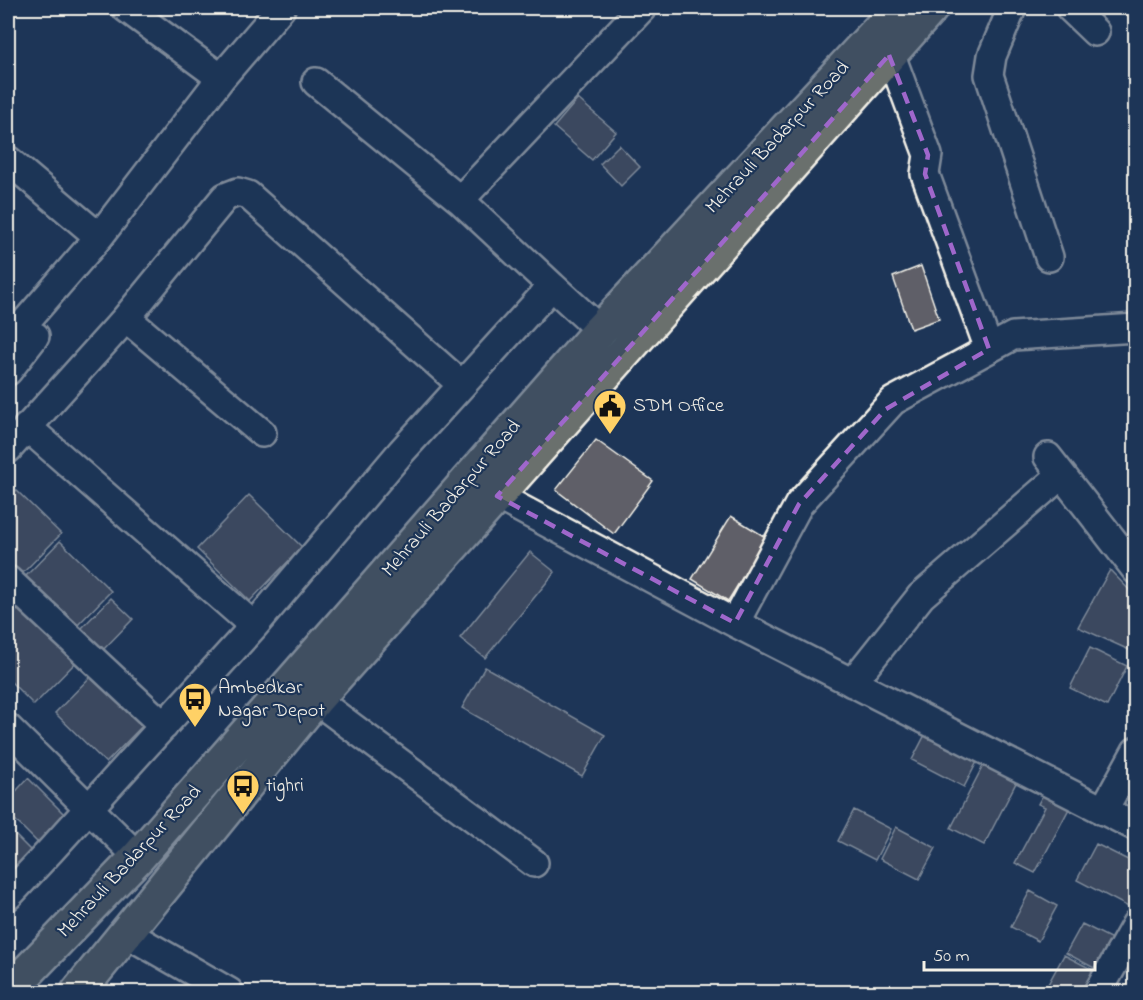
<svg xmlns="http://www.w3.org/2000/svg" width="1143" height="1000" font-family="'Indie Flower',sans-serif">
	<style>
		.building { fill: #5e5f68; stroke: #f4f1e8; stroke-width: 1.5 }
		.lines { fill: none; stroke-linecap: round; stroke-linejoin: round }
		.minor-casing { stroke: #f4f1e8; stroke-width: 32 }
		.major-casing { stroke: #f4f1e8; stroke-width: 38 }
		.minor { stroke: #1d3557; stroke-width: 27 }
		.major { stroke: #6a706d; stroke-width: 33 }
		.marked { fill: none; stroke: #9f67cb; stroke-width: 4.5; stroke-dasharray: 12 8; stroke-linejoin: round }
		.labels { text-anchor: middle; dominant-baseline: central; stroke-width: 4.5; stroke-linejoin: round; paint-order: stroke }
		.street-label { font-size: 20px; fill: #f4f1e8; stroke: #1d3557 }
		.poi-label { font-size: 20px; fill: #f4f1e8; stroke: #1d3557; text-anchor: start }
	</style>
	<rect width="100%" height="100%" fill="#1d3557"/>
	<filter id="ink" filterUnits="userSpaceOnUse"><feTurbulence type="fractalNoise" baseFrequency=".0167" numOctaves="2"/><feDisplacementMap in="SourceGraphic" scale="12" xChannelSelector="R" yChannelSelector="G"/><feConvolveMatrix kernelMatrix="1 2 1 2 8 2 1 2 1" color-interpolation-filters="sRGB"/></filter>
	<g filter="url(#ink)">
		<path class="building" d="M578,99L616,132L592,160L554,127Z
			M619,145L640,167L621,186L600,164Z
			M921,266L939,319L911,329L893,277Z
			M596,440L653,481L614,534L556,490Z
			M12,486L61,534L13,583L8,578V491Z
			M249,495L302,547L250,601L197,549Z
			M731,516L767,538L728,601L692,579Z
			M60,541L111,591L73,630L22,580Z
			M530,552L555,572L485,658L460,638Z
			M1110,570L1136,597V653L1078,627Z
			M111,598L133,619L100,653L79,631Z
			M25,602L81,657L34,705L8,679V620Z
			M1090,648L1127,666L1107,706L1070,688Z
			M485,667L605,735L582,776L462,708Z
			M97,670L148,720L106,763L55,713Z
			M929,727L981,754L964,787L912,760Z
			M987,758L1020,775L984,845L951,828Z
			M8,776L16,784L8,793Z
			M28,778L66,816L38,843L8,813V800Z
			M1046,789L1072,803L1035,873L1015,863L1045,807L1038,804Z
			M854,810L891,829L875,860L838,841Z
			M896,827L936,848L919,879L880,859Z
			M8,828L32,852L8,877Z
			M1096,844L1136,864V911L1077,880Z
			M1030,891L1057,906L1038,941L1011,927Z
			M1082,924L1112,939L1096,969L1066,953Z
			M1064,955L1097,972L1086,992H1054L1046,988Z"/>
		<g class="lines">
			<defs>
				<path id="minor" d="M126,8L221,78
					M1012,8L992,56L989,75L1049,257
					M1070,8L1095,32
					M889,55L895,66L928,155L925,174L989,349
					M316,82L460,200L552,286
					M8,160L99,237
					M460,200L642,8
					M126,318L262,433
					M8,342L99,237L221,78L281,8
					M8,371L35,336
					M27,427L254,626
					M8,449L126,318L225,197L238,192L248,195L462,385
					M1048,457L1136,570
					M497,496L735,623L1136,827
					M8,580L164,726
					M735,623L799,504L893,401L1013,336L1136,328
					M852,683L921,596L1061,475
					M300,688L534,863
					M8,728L138,857
					M1103,811L1136,751
					M8,896L51,850L254,626L402,451L552,286L600,330
					M126,933L229,992
					M1098,992L1136,924"/>
				<path id="major" d="M8,992L138,857L600,330L899,8
					M78,992L316,699L931,8"/>
			</defs>
			<use href="#minor" class="minor-casing"/>
			<use href="#major" class="major-casing"/>
			<use href="#minor" class="minor"/>
			<use href="#major" class="major"/>
		</g>
	</g>
	<path d="M0 0H1143V1000H0ZM889,55L928,155L925,174L989,349L886,409L799,504L735,623L497,496Z" fill="#1d3557" fill-opacity=".55" fill-rule="evenodd"/>
	<path class="marked" d="M889,55L928,155L925,174L989,349L886,409L799,504L735,623L497,496Z"/>
	<defs>
		<symbol id="civic-pin" viewBox="-11 -11 22 30"><path d="M0 17L-7.5 6A9.5 9.5 0 1 1 7.5 6Z" fill="#ffd166" stroke="#1d3557"/><path d="M-.6-6.5H3V-4.5H.6V-3L4-1V1h2V6H-6V1h2V-1L-.6-3ZM-1.2 2.5V6h2.4V2.5Z" fill="#111"/></symbol>
		<symbol id="bus-pin" viewBox="-11 -11 22 30"><path d="M0 17L-7.5 6A9.5 9.5 0 1 1 7.5 6Z" fill="#ffd166" stroke="#1d3557"/><path d="M-5-6H5V4H4V6H2V4H-2V6H-4V4H-5ZM-3.5-4V0h7V-4ZM-3.5 1.2v1.5H-2V1.2ZM2 1.2v1.5H3.5V1.2Z" fill="#111"/></symbol>
	</defs>
	<g fill-rule="evenodd">
		<use href="#civic-pin" x="591" y="387" width="38" height="52"/>
		<use href="#bus-pin" x="176" y="680" width="38" height="52"/>
		<use href="#bus-pin" x="224" y="767" width="38" height="52"/>
	</g>
	<g class="labels">
		<g class="street-label">
			<text transform="translate(778 138) rotate(-47)">Mehrauli Badarpur Road</text>
			<text transform="translate(452 499) rotate(-49)">Mehrauli Badarpur Road</text>
			<text transform="translate(130 862) rotate(-47)">Mehrauli Badarpur Road</text>
		</g>
		<g class="poi-label">
			<text x="633" y="406">SDM Office</text>
			<text x="218" y="688">Ambedkar<tspan x="218" dy="23">Nagar Depot</tspan></text>
			<text x="266" y="786">tighri</text>
		</g>
	</g>
	<rect width="1143" height="1000" fill="none" stroke="#1d3557" stroke-width="30"/>
	<rect x="15" y="15" width="1113" height="970" fill="none" stroke="#f4f1e8" stroke-width="2" filter="url(#ink)"/>
	<path d="M924 961v9h171v-9" fill="none" stroke="#f4f1e8" stroke-width="3"/>
	<text x="933" y="961" font-size="18" fill="#f4f1e8" stroke="#1d3557" stroke-width="4.5" paint-order="stroke">50 m</text>
</svg>
